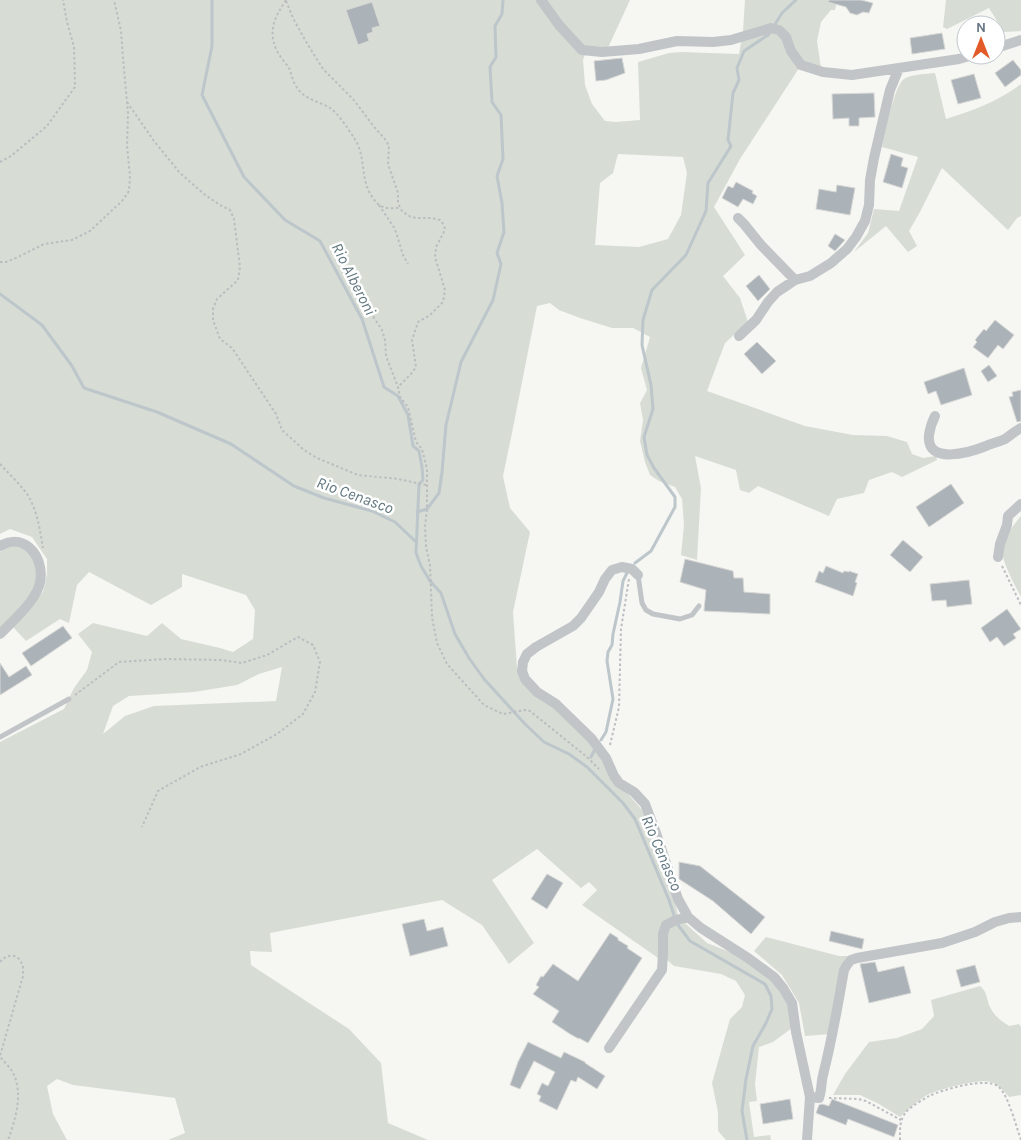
<svg xmlns="http://www.w3.org/2000/svg" width="1021" height="1140" font-family="Karla,sans-serif">
	<style>
		.green { fill: #d7ddd4; fill-rule: evenodd }
		.lines { fill: none; stroke-linecap: round; stroke-linejoin: round }
		.stream { stroke: #bcc6cb; stroke-width: 3 }
		.building { fill: #abb2b8; stroke: #d7d8d5 }
		.path { stroke: #bbbdc0; stroke-width: 2; stroke-dasharray: 2.5 2.5; stroke-linecap: butt }
		.lane { stroke: #c1c5c8; stroke-width: 5 }
		.street { stroke: #c1c5c8; stroke-width: 10 }
		.labels { text-anchor: middle; dominant-baseline: central; stroke-width: 5; stroke-linejoin: round; paint-order: stroke }
		.water-label { font-size: 16px; font-style: italic; fill: #617780; stroke: #fff }
	</style>
	<rect width="100%" height="100%" fill="#f6f6f3"/>
	<path class="green" d="M0,0H630L607,50L588,47L583,60L585,85L592,104L605,121L616,122L640,120L638,62L669,53L682,52L739,54L743,31L745,0H837L835,10H831L821,22L817,41L821,68L803,62L740,159L714,207L745,255L723,276L740,298L748,322L725,343L707,391L805,426L853,435L887,436L907,442L912,454L923,458L936,456L937,460L902,477L892,472L869,480L864,493L837,499L829,516L758,486L749,493L740,490L736,470L695,456L701,488L697,560L681,555L684,525L682,499L675,487L659,481L650,475L645,462L640,441L643,420L640,403L647,390L641,368L650,337L633,328H612L580,318L559,310L550,303L537,306L512,433L503,476L510,508L530,532L513,612L517,668L593,744L606,769L615,784L629,795L642,810L652,830L674,898L678,915L672,918L661,960L582,905L597,890L589,882L581,888L537,849L492,880L534,943L509,964L482,925L442,900L270,933L272,952L250,951L251,965L349,1029L381,1063L388,1123L428,1140H168L185,1133L175,1098L73,1085L57,1079L47,1086L53,1114L67,1140H0V742L64,709L74,688L87,670L92,652L78,634L93,623L147,636L162,623L181,639L220,648L233,652L253,639L255,610L246,595L182,574V587L151,605L89,572L77,585L69,623L60,619L26,641L13,627L43,592L47,574V559L32,537L10,529L0,534ZM618,154L683,157L687,173L681,215L668,239L639,247L595,245L600,183L613,173ZM282,667L276,701L154,706L125,716L103,734L113,706L129,696L194,692L237,685L259,674Z
		M946,0H1021V31L1004,32L989,8L947,29L943,27Z
		M935,73L946,119C974,110 997,102 1021,84V216L1017,218L1008,230L942,168L920,212L909,231L917,246L908,252L886,226L854,252L868,233L874,209L899,211L918,157L882,147C885,134 894,86 904,79C913,74 925,74 935,73Z
		M1021,516V597C1017,589 1002,562 1003,554C1003,540 1011,527 1021,516Z
		M14,545L27,549L39,572L34,589L0,631V552L3,548Z
		M681,922L685,923L707,943L735,954L771,978L788,1005L792,1028L773,1042L759,1047L755,1084L757,1101L749,1102L754,1137L770,1135L771,1140H726L718,1131V1112L712,1083L730,1019L742,1007L745,995L736,981L721,974L674,966L666,959L668,928Z
		M766,937L839,956H850L831,1034L805,1036L799,1003L782,975L754,951Z
		M980,986C987,992 986,996 989,1005C993,1015 1000,1020 1009,1026L1019,1024L1021,1027V1095L1009,1097C1004,1091 999,1085 991,1082C980,1078 939,1089 927,1095C918,1101 908,1109 900,1117L879,1104L860,1095H833L845,1074L869,1042L897,1038L922,1029L934,1016L931,1000Z"/>
	<g class="lines">
		<path class="stream" d="M212,0V46L202,95L244,177L285,220L320,241L362,319L384,387L398,396L408,415L413,446L419,451L422,467L423,480L419,484L416,553L421,566L430,581L441,593L455,634L469,658L484,679L525,724L544,742L569,754L587,767L623,803L635,819L669,900L674,915
			M774,26L782,13L796,0
			M0,294L42,325L72,366L84,388L157,412L231,444L294,486L324,498L372,511L395,522L415,541
			M417,512L427,509L439,493L442,472L446,425L461,362L493,300L501,264L497,253L504,232L502,203L497,176L503,159L501,115L492,102L490,67L496,57L495,26L502,14L503,0
			M635,563L651,551L675,507V497L654,468L647,455L644,437L653,409L651,385L642,345L643,320L652,290L686,255L706,211L708,183L731,146L728,140L733,93L739,80L737,68L744,51L768,35L771,31
			M601,740L606,732L613,699L607,661L608,652L612,645L613,634L620,602L623,581L628,571
			M591,757L594,751
			M678,925L690,941L765,984L771,996L772,1009L766,1023L753,1046L746,1079L742,1111L747,1140"/>
	</g>
	<path class="building" d="M829,0H861L873,3L869,13L863,12L857,15L850,13L846,7L828,2Z
		M372,2L380,26L372,28L373,32L367,34L369,41L358,45L346,10Z
		M942,33L945,49L912,54L910,38Z
		M622,58L625,73L606,80L596,81L594,61Z
		M1013,60L1021,70V75L1005,87L995,73Z
		M974,74L981,98L958,104L951,80Z
		M874,93L875,117L859,118V126H849V118L833,119L832,94Z
		M891,154L903,158L901,166L908,168L902,188L883,182Z
		M736,182L753,191L752,193L757,196L753,204L743,199L738,207L722,198L728,186L733,188Z
		M837,185L855,188L850,215L816,209L819,189L836,192Z
		M835,234L845,240L835,251L828,246Z
		M759,275L770,289L758,301L746,286Z
		M995,320L1014,335L1003,349L998,345L988,358L973,347L977,342L975,340L984,329L986,331Z
		M757,342L776,361L762,374L744,354Z
		M989,365L997,376L988,382L981,371Z
		M964,368L972,395L941,405L936,391L928,394L924,382Z
		M1021,390V421L1017,422L1009,397L1013,396L1012,392Z
		M951,484L964,503L929,527L916,507Z
		M903,540L923,557L910,572L890,555Z
		M685,559L733,571L734,578H743L744,592L770,594V614L704,611L706,590L680,582Z
		M826,566L843,573L844,571L849,572V571L858,574L855,582L857,583L853,596L815,582L819,571L823,573Z
		M969,580L972,604L947,607L946,600L932,601L930,584Z
		M1007,609L1021,629L1013,634L1016,638L1004,646L997,637L990,642L981,628Z
		M63,626L72,638L31,666L22,653Z
		M0,663L9,677L26,666L32,675L0,695Z
		M679,862L700,866L765,917L751,934L713,901L679,879Z
		M547,874L563,883L547,909L531,899Z
		M424,919L427,931L443,927L448,946L410,956L402,924Z
		M831,931L864,939L862,949L829,941Z
		M610,933L618,938V940L628,946L627,948L642,958L588,1043L579,1038V1039L570,1034L552,1022L559,1011L533,994L539,987L536,985L541,976L543,977L553,964L578,981Z
		M875,962L878,972L904,966L911,993L869,1003L860,964Z
		M975,965L980,982L961,987L956,970Z
		M528,1042L561,1058L564,1052L585,1062V1063L605,1076L597,1089L578,1077L576,1082L571,1080L557,1110L539,1101L541,1096L537,1094L542,1083L548,1086L555,1072L534,1061L520,1089L510,1085L518,1062Z
		M790,1099L793,1119L763,1124L760,1104Z
		M832,1099L898,1125L894,1137L848,1119L846,1125L816,1113L819,1105L822,1104L829,1106Z"/>
	<g class="lines">
		<path class="path" d="M286,0C275,17 268,29 276,49C279,56 285,62 289,68C292,75 293,83 298,89C305,99 320,102 330,108C339,114 348,129 354,138C367,156 359,180 373,198C375,201 377,204 381,206C387,209 393,208 400,208
			M286,1L293,18L305,40L323,69L353,99L375,128L385,139L389,146L388,164L398,193V202L400,208L403,212L411,217L417,218H432L440,220L444,225L445,230L436,247L435,257L445,290L443,302L430,315L418,322L412,340L416,367L411,374L398,387
			M127,102L154,141L180,173L204,194L220,205L230,210L234,219L240,267L238,280L217,299L213,309V320L220,339L232,348L276,414L282,430L304,450L317,458L358,475L398,479L426,485
			M0,162L11,156L47,126L75,87L74,47L67,22L63,0
			M379,205L395,229L403,255L408,264
			M0,262H6L16,258L44,244L72,240L90,231L122,201L129,191L130,176L127,146L128,113L123,58L121,31L114,0
			M358,280L365,304L382,330L385,340L386,356L398,387L400,397L408,407L416,442L422,449L427,469V509L425,527L426,547L430,565L432,617L437,643L447,664L484,705L503,714L525,710L530,711L587,757L599,769
			M0,464C9,474 19,483 27,494C37,509 40,530 43,548
			M1002,566L1021,605
			M75,695L119,662L165,659L220,660L242,663L267,655L298,637L313,645L320,662L315,692L303,714L277,734L241,754L200,767L158,791L142,827
			M610,745L619,707L621,629L629,579
			M0,962C8,952 20,954 23,967C23,968 23,975 23,976L0,1056C4,1063 11,1067 14,1075C23,1095 15,1121 8,1140
			M829,1098L858,1099L866,1101L901,1120
			M900,1140C900,1129 899,1120 907,1111C912,1106 922,1100 929,1096C942,1090 987,1076 999,1087C1009,1097 1016,1126 1021,1140"/>
		<path class="lane" d="M638,575L642,603L646,610L653,614L680,619L692,615L699,606
			M0,737L69,699"/>
		<path class="street" d="M541,0L559,25L582,50L602,52L639,49L677,41L713,42L731,40L771,28L779,30L786,37L791,51L801,65L823,72L852,75L959,59L973,55
			M996,48L1021,40
			M738,218L744,224L761,245L795,280
			M739,336L756,320L768,302L777,292L795,280L810,276L831,263L847,249L856,237L865,221L869,205L870,180L874,158L890,90L899,68
			M935,416C932,422 930,428 929,435C926,466 971,452 986,446C992,443 999,442 1005,439C1011,435 1015,431 1021,428
			M0,546C27,530 47,562 39,586C34,602 12,622 0,634
			M998,557L1000,544L1007,525L1008,516L1021,504
			M638,575L632,569L622,567L612,570L605,579L599,592L581,618L573,626L536,647L527,654L523,662L522,671L525,679L537,692L556,704L591,738L606,758L614,776L619,783L634,792L645,804L656,833L678,899L688,917L701,928L748,958L774,977L783,988L792,1003L796,1032L810,1097L807,1140
			M609,1048L662,970L663,953V934L666,925L676,920L688,917
			M810,1097L819,1098C822,1090 821,1082 823,1075C832,1040 838,1005 844,970L847,965L851,960L857,958L942,943L975,932L995,922L1009,918L1021,917"/>
	</g>
	<g class="labels">
		<g class="water-label">
			<text transform="translate(354 279) rotate(63)">Rio Alberoni</text>
			<text transform="translate(355 495) rotate(20)">Rio Cenasco</text>
			<text transform="translate(662 853) rotate(67)">Rio Cenasco</text>
		</g>
	</g>
	<g transform="translate(981 40)"><circle r="24" fill="#ffffff" stroke="#c1c8ce"/>
	<path d="M0-4L9 19L0 12L-9 19Z" fill="#e15a27"/>
	<text y="-8" font-size="14" font-weight="bold" text-anchor="middle" fill="#657584">N</text>
	</g>
</svg>
